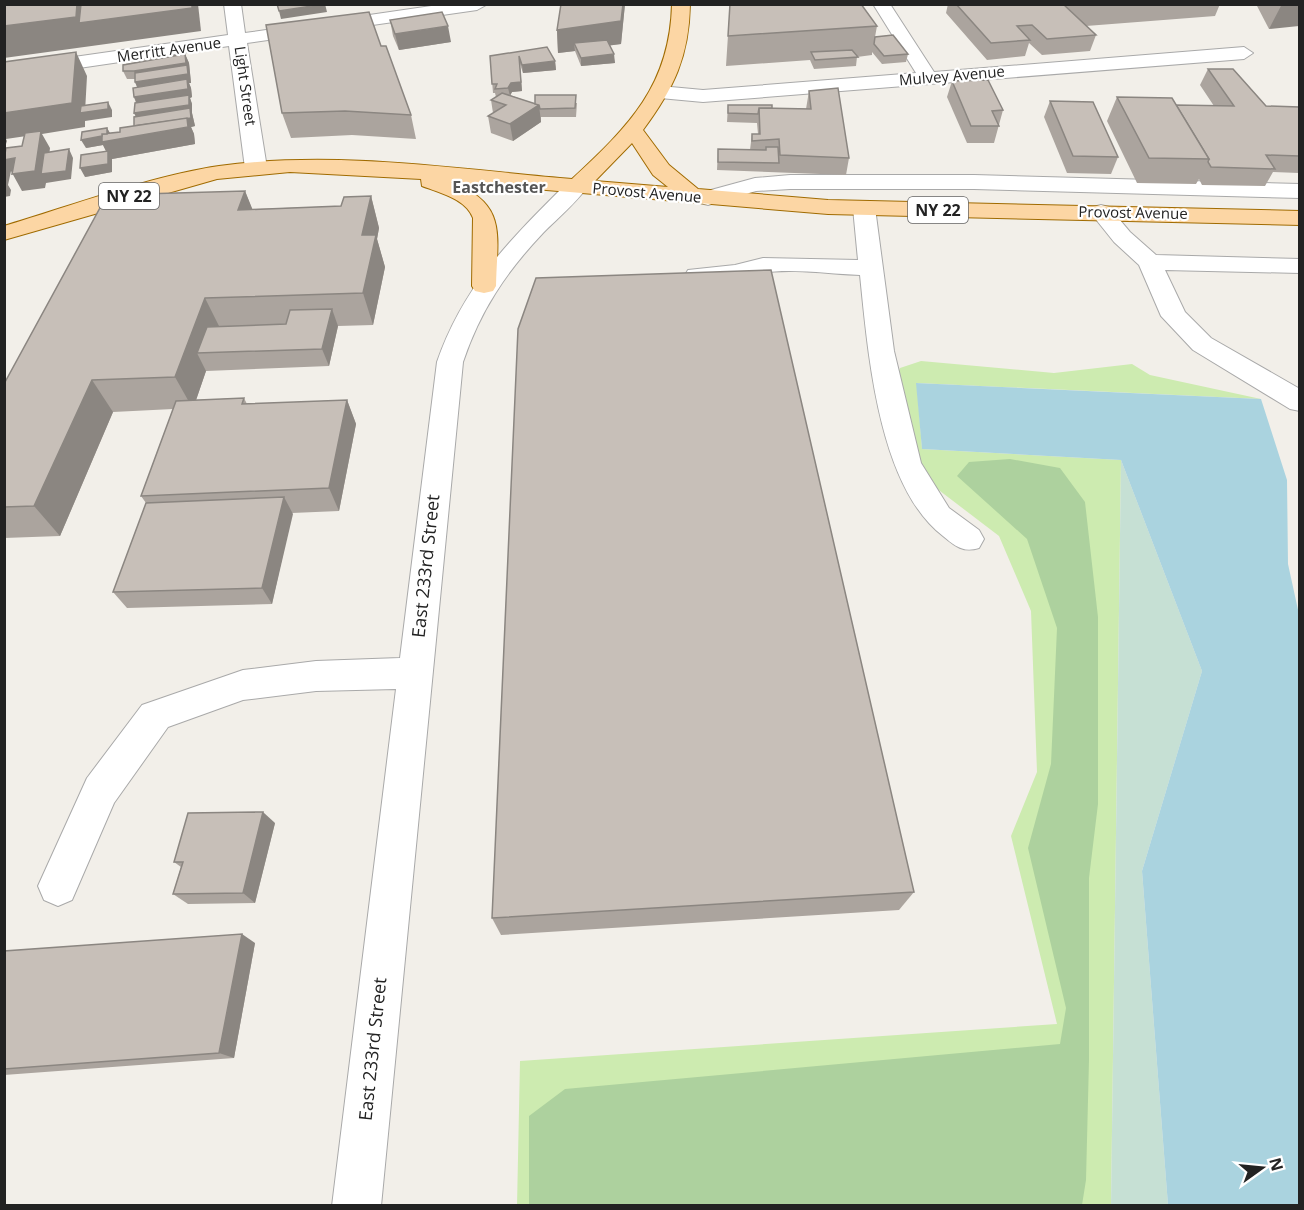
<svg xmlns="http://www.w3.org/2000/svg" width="1304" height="1210" font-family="'Open Sans',sans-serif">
	<rect width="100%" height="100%" fill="#f2efe9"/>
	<path fill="#cdebb0" d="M921,361L1054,373L1132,364L1150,375L1261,399L917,383L922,449L1121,460L1111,1205L517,1206L520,1061L1057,1024L1011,836L1037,772L1031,611L999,536L923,478L893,389L900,368Z"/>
	<path fill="#add19e" d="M1010,459L1060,468L1085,502L1098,617V804L1089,878V1060L1086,1180L1082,1205H529V1116L565,1089L1060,1044L1066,1008L1028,848L1051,764L1057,628L1027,539L957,476L969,462Z"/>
	<path fill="#c6e0d4" d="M1121,460L1202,671L1142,871L1168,1205L1111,1206Z"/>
	<path fill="#aad3df" d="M916,383L1261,399L1287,480L1288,564L1300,619L1299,1205H1168L1142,871L1202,671L1121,460L922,449Z"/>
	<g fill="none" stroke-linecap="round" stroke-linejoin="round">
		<g stroke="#a9a9a9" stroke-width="2">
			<g id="minor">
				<path d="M224,4H241L245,33L445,4L486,5L477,10L247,43L267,168L264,173H248L245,168L229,46L4,79V67L228,35Z"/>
				<path d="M873,4H890L934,72L1244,47L1253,53L1244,59L703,102L660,98L650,92L660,86L703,90L916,73Z"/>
				<path d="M790,175H974L1300,184V198L974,189H790L756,191L708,205L700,203L697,198L700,193L755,178Z"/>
				<path d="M577,179L585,181L588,186C576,203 558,218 543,233C506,272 480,311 463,362L381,1206H332L396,689L316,691L243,700L168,727L114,803L72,900L58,906L44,900L38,886L87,778L142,705L243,670L316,661L400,658L437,362C464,284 512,238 569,181Z"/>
				<path d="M864,201L872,203L875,208L894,351L921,463L949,508L979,530L984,539L979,548C963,553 955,546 943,536C878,486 868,352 860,275C830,274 791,268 762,273C738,276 713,286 688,280L685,275L688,270L735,265L763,258L858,260L853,208L856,203Z"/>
				<path d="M1101,205L1109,207L1130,232L1156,255L1300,259V273L1165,270L1185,312L1211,338L1300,389V411L1290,409L1193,350L1161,316L1139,265L1114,242L1090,212L1093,207Z"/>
			</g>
		</g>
		<g stroke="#a06b00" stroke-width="2">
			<path id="major" d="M672,4H690C689,57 674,88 643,130L669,165L698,189L828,200L1300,211V225L828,214L451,182C508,204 497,234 496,286L493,291L484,293L475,291L472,286L473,218C466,199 440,193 422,186L421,179L290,172L217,179L4,240V226C71,206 151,176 219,166C336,150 455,169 572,179C629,126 670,86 672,4ZM632,143L653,175L668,187L595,181Z"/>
		</g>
		<use href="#minor" fill="#fff" fill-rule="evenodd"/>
		<use href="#major" fill="#fcd6a4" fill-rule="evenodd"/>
	</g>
	<g fill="#aba49e">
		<path d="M561,4H625L621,44L610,45L615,63L581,66L575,51L558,53L557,30Z"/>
		<path d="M730,4L877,26L875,37L908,54L906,62L882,64L872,52V55L857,57L856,66L814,69L810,60L726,66Z"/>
		<path d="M948,4H1220L1215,16L1086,26L1096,35L1090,51L1042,55L1029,43L1025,56L987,60L946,13Z"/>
		<path d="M1256,4H1299L1269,29Z"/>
		<path d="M390,20L451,42L399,50L393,36Z"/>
		<path d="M381,46L411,115L416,139L352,135L291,138L282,113Z"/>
		<path d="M185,54L189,63L191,83H189L191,88L192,97L190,98L192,104V113L195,126L191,127L194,134L195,144L112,159V172L85,177L106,151L103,145L86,148L107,128L110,133L120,132L134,126L136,116L134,113L136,103L134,97L137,87L135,82V79H127L123,71Z"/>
		<path d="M490,56L555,61L556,70L523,73L520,64L522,91L512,92L510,95L535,104L577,103L576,117H541V122L513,141L491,133L488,116L493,113L491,100L496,97L495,93H493Z"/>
		<path d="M1208,69L1266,106L1299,107V173L1273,172L1265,186L1202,185L1199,179L1196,184L1137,183L1107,121L1117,97L1176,105L1214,106L1200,85Z"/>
		<path d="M952,81L1003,110L994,143H967L947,97Z"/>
		<path d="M809,91L849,158L846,175L717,170L718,149L750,150L752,134H758L757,123L727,122L728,105L772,108L806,109Z"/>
		<path d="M1050,101L1118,157L1111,174L1067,173L1044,117Z"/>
		<path d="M245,191L252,209L341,206L371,196L379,228L377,239L385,267L373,325L338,326L329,366L206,371L196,400L244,398L247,404L347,400L356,424L339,511L292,513L272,604L127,608L113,592L146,503L141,496L173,409L113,412L60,536L4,538V384Z"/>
		<path d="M275,823L255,903L188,904L173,894L181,867L174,862Z"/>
		<path d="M914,892L899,910L501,935L492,918Z"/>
		<path d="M255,943L234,1058L4,1075V951Z"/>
	</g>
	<g fill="#8b8681">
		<path d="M77,4H198L201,31L4,58V26Z"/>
		<path d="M325,4L327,12L281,19L279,11Z"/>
		<path d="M623,4H625L621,44L577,50L574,43L575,51L558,53L557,30Z"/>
		<path d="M1282,4H1299V26L1269,29Z"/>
		<path d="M448,26L451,42L399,50L395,34Z"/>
		<path d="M76,52L87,76L85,112L108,102L112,110V117L85,121V127L42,134L50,148L47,173L69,149L73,158L71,179L46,183L45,188L22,191L11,171L8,185L11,190L10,196L4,197V169L6,163L4,160L40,134L6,139L7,141L4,150V113Z"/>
		<path d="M185,54L189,63L191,83H189L191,88L192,97L190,98L192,104V113L195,126L191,127L194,134L195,144L112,159V172L85,177L80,168L108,155L103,145L86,148L81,140L107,128L112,137L162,132L138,121L134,113L138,106L134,97L139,91L135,82L138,80L134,71Z"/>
		<path d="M614,54L615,63L581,66V58Z"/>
		<path d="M519,56L522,91L512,92L510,96L508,88Z"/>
		<path d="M555,61L556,70L523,73L522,65Z"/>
		<path d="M539,105L541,122L513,141L510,124Z"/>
		<path d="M245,191L258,223L238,210Z"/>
		<path d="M371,196L379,228L377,239L385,267L373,325L363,293L362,235Z"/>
		<path d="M205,298L221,330L197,353L206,371L193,409L175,377Z"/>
		<path d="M332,309L338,326L329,366L322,349Z"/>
		<path d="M92,380L113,412L60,536L34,506Z"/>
		<path d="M347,400L356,424L339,511L329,488Z"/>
		<path d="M284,497L293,514L272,604L262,588Z"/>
		<path d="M263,812L275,823L255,903L243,893Z"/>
		<path d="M242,934L255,943L234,1058L219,1053Z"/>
	</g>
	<g fill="#c7bfb8" stroke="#8b8681" stroke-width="1.5">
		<path d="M4,4H77L76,17L4,26Z"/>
		<path d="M81,4H192V8L79,23Z"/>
		<path d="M277,4H325L279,11Z"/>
		<path d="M561,4H623L621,21L557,30Z"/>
		<path d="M730,4H861L877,26L728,36Z"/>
		<path d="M956,4H1063L1096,35L1047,39L1032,25L1017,26L1030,40L991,43Z"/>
		<path d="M369,12L381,46H386L411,115L345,111L282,113L266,25Z"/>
		<path d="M442,12L448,26L395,34L390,20Z"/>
		<path d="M893,35L908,54L884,56L874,44L875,37Z"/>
		<path d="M607,40L614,54L581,58L574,43Z"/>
		<path d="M547,47L555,61L522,65L519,56L521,82L511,83L508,88L495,89L497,84H492L490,56Z"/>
		<path d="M852,50L858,57L815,60L811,52Z"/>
		<path d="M76,52L72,103L4,113V62Z"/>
		<path d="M185,54L186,63L134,71H123V65Z"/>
		<path d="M187,65L188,74L135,82V73Z"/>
		<path d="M1208,69H1233L1266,106L1299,107V156L1266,155L1275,169L1211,167L1208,162L1209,159L1176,105L1234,106Z"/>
		<path d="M187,79L188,89L134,97L133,88Z"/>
		<path d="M988,80L1003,110L992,111L999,126H971L952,81Z"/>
		<path d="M838,88L849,158L780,155L779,139L752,141V134H760L759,108L811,109L809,91Z"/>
		<path d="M502,93L539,105L510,124L488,116L506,105L491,100Z"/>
		<path d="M189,95V105L134,113L135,103Z"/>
		<path d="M535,95H576L575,108L540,109L539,105L535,104Z"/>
		<path d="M1117,97L1172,98L1209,159L1149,158Z"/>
		<path d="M1050,101L1093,102L1118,157L1073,156Z"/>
		<path d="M108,102V109L80,113L81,106Z"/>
		<path d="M728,105H772V108H759L758,114L728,113Z"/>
		<path d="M190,108L191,118L134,126V117Z"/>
		<path d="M187,118L188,127L102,142V134L120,132V128Z"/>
		<path d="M107,128V134H102V136L81,140L82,132Z"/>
		<path d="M41,131L35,171L12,174L15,158L4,160L6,148L22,146L25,133Z"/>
		<path d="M766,147H778L779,163L718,162V149L766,150Z"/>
		<path d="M69,149L66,171L41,174L44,153Z"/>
		<path d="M108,151V164L80,168L81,155Z"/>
		<path d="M245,191L238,210L341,206L344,197L371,196L362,235H376L363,293L205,298L175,377L92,380L34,506L4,507V384L107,195Z"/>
		<path d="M771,270L914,892L492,918L518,329L536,278Z"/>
		<path d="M332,309L322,349L197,353L207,327L286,324L290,310Z"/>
		<path d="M244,398L242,404L347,400L329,488L141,496L176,401Z"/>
		<path d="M284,497L262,588L113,592L146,503Z"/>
		<path d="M263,812L243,893L173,894L183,862H174L188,813Z"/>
		<path d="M242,934L219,1053L4,1069V951Z"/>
	</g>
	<g text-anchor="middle" stroke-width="4.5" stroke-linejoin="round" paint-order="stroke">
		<g font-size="15" fill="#222" stroke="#fff">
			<text transform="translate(169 50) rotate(-8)" y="5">Merritt Avenue</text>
			<text transform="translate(952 76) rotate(-5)" y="5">Mulvey Avenue</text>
			<text transform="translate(245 86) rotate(82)" y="5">Light Street</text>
			<text transform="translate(647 193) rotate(5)" y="5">Provost Avenue</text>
			<text transform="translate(1133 213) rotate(1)" y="5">Provost Avenue</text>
		</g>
		<g font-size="16" font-weight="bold" fill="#555" stroke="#fff">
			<text x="499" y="193">Eastchester</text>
		</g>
		<g fill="#fff" stroke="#646464" stroke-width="1.5">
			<rect x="99" y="183" width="60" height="26" rx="4.5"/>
			<rect x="908" y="197" width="60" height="26" rx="4.5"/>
		</g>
		<g font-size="16" font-weight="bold" fill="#222">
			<text x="129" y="202">NY 22</text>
			<text x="938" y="216">NY 22</text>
		</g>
		<g font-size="18" fill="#222" stroke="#fff">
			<text transform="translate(426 566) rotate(-84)" y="6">East 233rd Street</text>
			<text transform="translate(373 1049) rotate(-84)" y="6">East 233rd Street</text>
		</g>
	</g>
	<rect width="1304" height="1210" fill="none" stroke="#222222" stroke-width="12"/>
	<g transform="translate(1262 1168) rotate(75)" stroke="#ffffff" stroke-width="4.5" paint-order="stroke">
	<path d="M0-4.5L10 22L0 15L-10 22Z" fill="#222222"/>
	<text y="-9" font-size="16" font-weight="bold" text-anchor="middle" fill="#222222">N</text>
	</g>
</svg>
